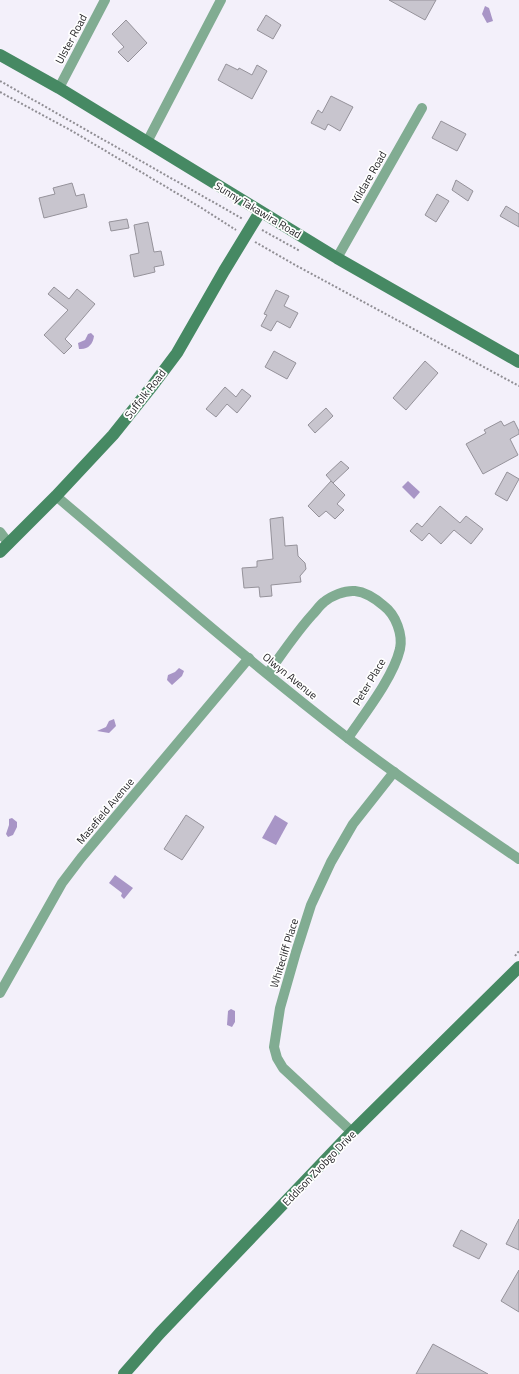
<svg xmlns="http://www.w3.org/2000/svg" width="519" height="1374" font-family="'Titillium Web',sans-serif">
	<rect width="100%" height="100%" fill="#f3f0fa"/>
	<g fill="#a895c6">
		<path d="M485,6L489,8L493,21L487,23L482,14Z"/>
		<path d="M91,333L94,336C93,344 88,350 79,349L78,343L85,340L88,334Z"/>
		<path d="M408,481L420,492L414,499L402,487Z"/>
		<path d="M179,668L184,671L182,676L172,685L167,680L168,675L175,672Z"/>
		<path d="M114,719L116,726L109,733L97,731L106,727L109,721Z"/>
		<path d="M275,815L288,823L276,845L262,838Z"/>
		<path d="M12,818L17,822V827L13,835L8,837L6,834L9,825V819Z"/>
		<path d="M115,875L133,888L124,899L121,896L122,893L109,883Z"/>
		<path d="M231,1009L235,1011V1022L232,1027L227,1025L228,1011Z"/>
	</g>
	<g fill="#c8c5ce" stroke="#95929a">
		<path d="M389,0H436L425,20Z"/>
		<path d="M266,15L281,25L273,39L257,30Z"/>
		<path d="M126,20L147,43L128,62L118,52L124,47L112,34Z"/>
		<path d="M226,64L238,70L239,68L252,75L257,65L267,71L252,99L218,80Z"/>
		<path d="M331,96L353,107L340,131L328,124L325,130L311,123L318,110L322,113Z"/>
		<path d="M441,121L466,134L457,151L432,138Z"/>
		<path d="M456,180L473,191L468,201L452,190Z"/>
		<path d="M72,183L76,196L84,194L87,207L44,218L39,198L55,194L53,188Z"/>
		<path d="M437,194L449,201L436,222L425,215Z"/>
		<path d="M506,206L519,214V227L500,216Z"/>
		<path d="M127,219L129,228L111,231L109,222Z"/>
		<path d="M148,222L154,252L161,251L164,265L154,267L155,272L134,277L130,255L139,253L134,225Z"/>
		<path d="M54,287L69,299L77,289L95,304L65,339L72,346L64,354L44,335L68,310L48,294Z"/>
		<path d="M276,290L289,296L284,306L298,313L290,328L277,321L271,331L261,326L267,315L264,314Z"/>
		<path d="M274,351L296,363L287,379L265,367Z"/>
		<path d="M425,361L438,373L406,410L393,398Z"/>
		<path d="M225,387L236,397L242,389L251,396L237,413L227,404L216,417L206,409Z"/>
		<path d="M326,408L333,416L315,433L308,425Z"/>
		<path d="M501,421L504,426L514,421L519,431V434L510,439L518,455L483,474L466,444L486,433L484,430Z"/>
		<path d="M341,461L349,468L333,483L326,475Z"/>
		<path d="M507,472L519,479L507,501L495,494Z"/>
		<path d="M331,481L345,495L337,504L344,510L335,519L326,511L319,517L308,506Z"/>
		<path d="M440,506L460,523L466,516L483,529L471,544L454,530L441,544L429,533L422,541L410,531L417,523L422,527Z"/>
		<path d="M283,517L285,546L297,545L298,556L305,563L306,569L300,576L301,582L271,585L272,596L260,597L259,587L244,588L242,568L257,567V561L273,559L270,519Z"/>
		<path d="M186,815L204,827L182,860L164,849Z"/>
		<path d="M519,1219V1250L506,1244Z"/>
		<path d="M461,1230L487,1244L479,1259L453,1246Z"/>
		<path d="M519,1270V1312L501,1301Z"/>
		<path d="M433,1344L488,1374H416Z"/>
	</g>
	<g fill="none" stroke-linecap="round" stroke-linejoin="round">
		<g stroke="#908e94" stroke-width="2" stroke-dasharray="2 2" stroke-linecap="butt">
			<path d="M0,81L243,219"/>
			<path d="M0,92L72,131L200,207L236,230"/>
			<path d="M262,230L300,251"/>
			<path d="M255,242L297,266L519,386"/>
			<path d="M515,956L519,951"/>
		</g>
		<g stroke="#81ac92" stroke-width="10">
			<path d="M59,88L105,0"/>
			<path d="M147,142L221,0"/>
			<path d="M337,258L422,108"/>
			<path d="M56,496C153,578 249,662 349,739C404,781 462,820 519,859"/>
			<path d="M0,532L9,544"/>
			<path d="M268,673C282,654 295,634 312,615C316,611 319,606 324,602C331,596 345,590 355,591C365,592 376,599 384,606C396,615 403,635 400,649C393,678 365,713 348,738"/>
			<path d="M0,993L62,883L81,858L249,658"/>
			<path d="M352,1132L283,1068L277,1058L274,1047L280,1008L296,952L311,905L331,862L353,824L394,772"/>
		</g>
		<g stroke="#468963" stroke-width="12">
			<path d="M0,55L59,88L337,258L519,362"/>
			<path d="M0,552L56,496L113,435L153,385L177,353L224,271L260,212"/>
			<path d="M124,1374L160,1333L352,1132L519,967"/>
		</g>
	</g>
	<g text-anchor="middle" stroke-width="3.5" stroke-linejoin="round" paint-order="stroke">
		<g font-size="11" fill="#252427" stroke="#fff">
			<text transform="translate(71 39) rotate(-62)" y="4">Ulster Road</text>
			<text transform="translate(369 177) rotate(-60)" y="4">Kildare Road</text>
			<text transform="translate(258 210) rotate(31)" y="4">Sunny Takawira Road</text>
			<text transform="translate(145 394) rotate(-52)" y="4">Suffolk Road</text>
			<text transform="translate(290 676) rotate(39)" y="4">Olwyn Avenue</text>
			<text transform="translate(369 682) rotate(-59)" y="4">Peter Place</text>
			<text transform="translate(105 811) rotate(-50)" y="4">Masefield Avenue</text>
			<text transform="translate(284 953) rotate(-73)" y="4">Whitecliff Place</text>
			<text transform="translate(319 1168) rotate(-46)" y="4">Eddison Zvobgo Drive</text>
		</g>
	</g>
</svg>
